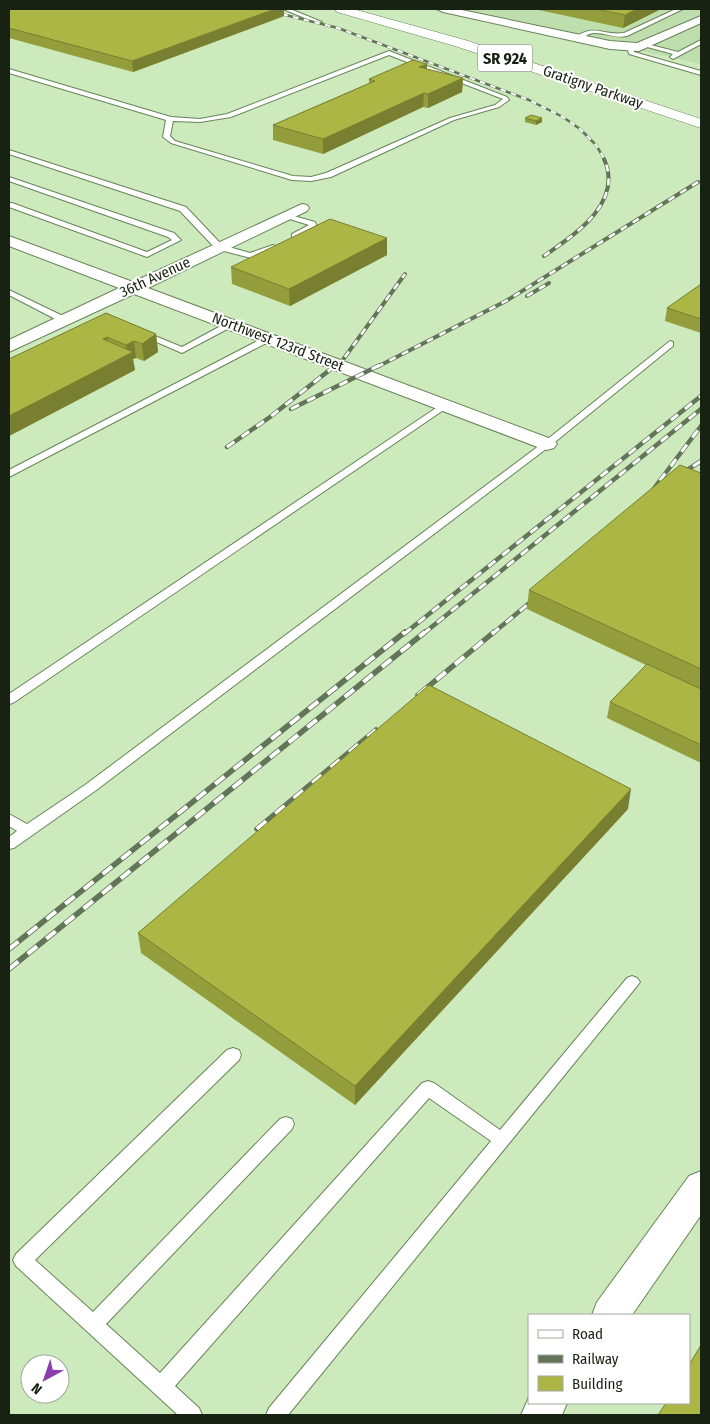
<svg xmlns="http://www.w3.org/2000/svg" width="710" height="1424" font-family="'Fira Sans Condensed',sans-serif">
	<rect width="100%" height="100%" fill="#cdeabd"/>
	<path fill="#bedfad" d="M449,9H701V64Z"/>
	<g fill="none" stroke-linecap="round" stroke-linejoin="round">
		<g stroke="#69835a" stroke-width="2">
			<g id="lane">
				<path d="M283,9H290L322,22L317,23Z"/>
				<path d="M676,9H683L627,36C615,39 605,32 593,33C586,34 581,41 574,38C596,23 602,36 624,33Z"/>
				<path d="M701,40V44L673,59L670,57L673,54L640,45L643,43L678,52Z"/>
				<path d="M630,44L633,46L634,52L701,71V75L629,54L627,46Z"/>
				<path d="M389,51L507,97L509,100L499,107L454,120L331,177L311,181L292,180L171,143L163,137L166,120L9,73V69L171,117L200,119L227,114ZM389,55L503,99L495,105L450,118L326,173L311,177L293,176L175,141L170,136L173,121L200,122L231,117Z"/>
				<path d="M9,150L186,207L222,245L250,253L273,245L277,247L251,258L216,249L180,211L9,154Z"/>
				<path d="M9,177L174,233L181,240L147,257L9,207V203H12L147,252L172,240L168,237L9,181Z"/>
				<path d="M283,213L315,222L317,227L298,238H292V234L309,225L283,217Z"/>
				<path d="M9,290L67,318L68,320L61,322L9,295Z"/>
				<path d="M230,321L234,324L233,326L182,353L138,334L145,332L182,347Z"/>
				<path d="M269,335L272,336V340L9,477V470Z"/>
				<path d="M670,341L673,342V346L550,446L95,791L14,848L9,849V837L17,831L9,826V814L27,824L85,785L544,442Z"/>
				<path d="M445,402L448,403V407L13,703L9,704V694Z"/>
				<path d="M632,976L637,978L640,982L637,986L288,1415H266L269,1408L491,1141L429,1098L175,1386L199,1408L202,1415H178L16,1266L13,1260L16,1254L227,1050L233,1048L239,1050L241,1055L239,1060L35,1260L93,1312L280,1119L286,1117L292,1119L294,1124L292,1129L106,1324L160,1373L422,1083L428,1081L434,1083L500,1130L627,978Z"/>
			</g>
		</g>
		<g stroke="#69835a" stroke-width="2">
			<g id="street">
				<path d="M437,9H457L610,41L637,43L701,16V23L639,51L610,49L443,12Z"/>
				<path d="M302,204L307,205L309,208L307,211L148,288L554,440L557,444L554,448L547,450L540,448L134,294L9,352V340L119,288L9,246V236L133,282Z"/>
				<path d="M701,1171V1215L632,1315H592L597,1302L689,1176Z"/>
				<path d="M529,1397V1403H567L562,1415H521Z"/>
			</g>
		</g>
		<g stroke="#69835a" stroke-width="1">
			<path id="highway" d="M335,9H353L465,40L701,119V128L455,46L337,12Z"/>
		</g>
		<use href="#lane" fill="#fff" fill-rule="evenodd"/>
		<use href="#street" fill="#fff" fill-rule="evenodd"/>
		<use href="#highway" fill="#fff" fill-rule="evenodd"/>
		<g stroke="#637559" stroke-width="2.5">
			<path id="rail-far3" d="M261,9L338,28L529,100L563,117L580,129L596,145L605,160"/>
		</g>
		<g stroke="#637559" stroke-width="4">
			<g id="rail-far2">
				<path d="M544,256C574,235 624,203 604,159"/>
				<path d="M527,296L549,283"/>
				<path d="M335,367L342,361L405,274"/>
				<path d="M377,367L506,301L698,182"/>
			</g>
		</g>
		<g stroke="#637559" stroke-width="4.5">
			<g id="rail-far1">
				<path d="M291,409L380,365"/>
				<path d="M227,447L270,417L336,365"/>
				<path d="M678,476L701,461"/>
				<path d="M649,495L701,426"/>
				<path d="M404,634L701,396"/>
				<path d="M423,634L701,409"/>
				<path d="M492,634L538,596"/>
			</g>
		</g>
		<g stroke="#637559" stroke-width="5.5">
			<g id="rail">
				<path d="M418,695L494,632"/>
				<path d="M257,829L376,730"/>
				<path d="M9,949L405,632"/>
				<path d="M9,969L425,632"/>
			</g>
		</g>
		<use href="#rail-far3" stroke="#fff" stroke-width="2" stroke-dasharray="5.5" stroke-linecap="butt"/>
		<use href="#rail-far2" stroke="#fff" stroke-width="2.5" stroke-dasharray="7" stroke-linecap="butt"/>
		<use href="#rail-far1" stroke="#fff" stroke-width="3" stroke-dasharray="9" stroke-linecap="butt"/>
		<use href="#rail" stroke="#fff" stroke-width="4" stroke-dasharray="12" stroke-linecap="butt"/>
	</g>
	<g fill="#939d3b">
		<path d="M9,9H284V16L133,72L9,38Z"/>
		<path d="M534,9H661L623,28Z"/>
		<path d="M427,64V69L463,78L462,92L428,108L423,107L323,154L273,140V125L369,83V79Z"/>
		<path d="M525,118H542V122L536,125L525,122Z"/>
		<path d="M387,238V255L290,306L232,284L231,267Z"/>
		<path d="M701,284V333L665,321L667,308Z"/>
		<path d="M106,313L156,334L158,352L144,361L136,358L133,359L135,370L9,436V359Z"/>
		<path d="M701,473V763L607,718L610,702L646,665L527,609L529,590Z"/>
		<path d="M628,809L355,1105L141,953L138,933Z"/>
	</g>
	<g fill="#787f30">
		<path d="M275,9H284V16L133,72L132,61Z"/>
		<path d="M637,9H661L623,28L625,15Z"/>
		<path d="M427,64V77L419,67Z"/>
		<path d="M463,78L462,92L428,108V94Z"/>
		<path d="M424,93L423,107L323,154V139Z"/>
		<path d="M542,118V122L536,125V121Z"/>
		<path d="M387,238V255L290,306L289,289Z"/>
		<path d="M156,334L158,352L144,361L142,344Z"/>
		<path d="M107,337L110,354L103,339Z"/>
		<path d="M134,341L136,358L133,359L135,370L9,436V416L127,355L126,345Z"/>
		<path d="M631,789L628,809L355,1105V1086Z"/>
	</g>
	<g fill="#abb645" stroke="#787f30">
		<path d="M9,9H275L132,61L9,28Z"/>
		<path d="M596,9H637L625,15Z"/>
		<path d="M413,60L427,64L419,67L463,78L428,94L424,93L323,139L273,125L375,81L369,79Z"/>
		<path d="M531,115L542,118L536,121L525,118Z"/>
		<path d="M330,219L387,238L289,289L231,267Z"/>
		<path d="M701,284V319L667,308Z"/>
		<path d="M106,313L156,334L142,344L134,341L126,345L107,337L103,339L133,352L9,416V359Z"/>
		<path d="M680,465L701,473V669L529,590Z"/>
		<path d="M647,664L701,689V745L610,702Z"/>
		<path d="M429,685L631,789L355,1086L138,933Z"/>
		<path d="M701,1345V1415H658L666,1403H689V1365Z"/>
	</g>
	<g text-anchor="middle" stroke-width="4" stroke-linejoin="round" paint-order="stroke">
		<g font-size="15" fill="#182212" stroke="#fff">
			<text transform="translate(593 87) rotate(19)" y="5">Gratigny Parkway</text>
			<text transform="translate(155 277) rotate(-25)" y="5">36th Avenue</text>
			<text transform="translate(278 342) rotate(21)" y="5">Northwest 123rd Street</text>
		</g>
		<rect fill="#fff" stroke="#5d6459" stroke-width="1" x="477.5" y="44.5" width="55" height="27" rx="4"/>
		<g font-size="16" font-weight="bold" fill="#182212">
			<text x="505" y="64">SR 924</text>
		</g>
	</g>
	<rect width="710" height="1424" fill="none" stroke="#182212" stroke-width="20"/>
	<rect x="528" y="1314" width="162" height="90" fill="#ffffff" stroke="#a3a7a0"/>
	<rect x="538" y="1330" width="25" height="8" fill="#ffffff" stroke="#a3a7a0"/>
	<text x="572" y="1339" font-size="15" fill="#182212">Road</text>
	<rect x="538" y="1355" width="25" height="8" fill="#637559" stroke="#a3a7a0"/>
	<text x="572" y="1364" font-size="15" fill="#182212">Railway</text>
	<rect x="538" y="1376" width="25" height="15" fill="#abb645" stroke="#a3a7a0"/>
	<text x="572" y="1389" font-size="15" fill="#182212">Building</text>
	<g transform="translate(45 1379) rotate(220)"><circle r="24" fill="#ffffff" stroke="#a3a7a0"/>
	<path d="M0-4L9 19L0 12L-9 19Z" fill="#8d3eae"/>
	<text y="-8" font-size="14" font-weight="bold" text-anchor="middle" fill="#182212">N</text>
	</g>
</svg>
